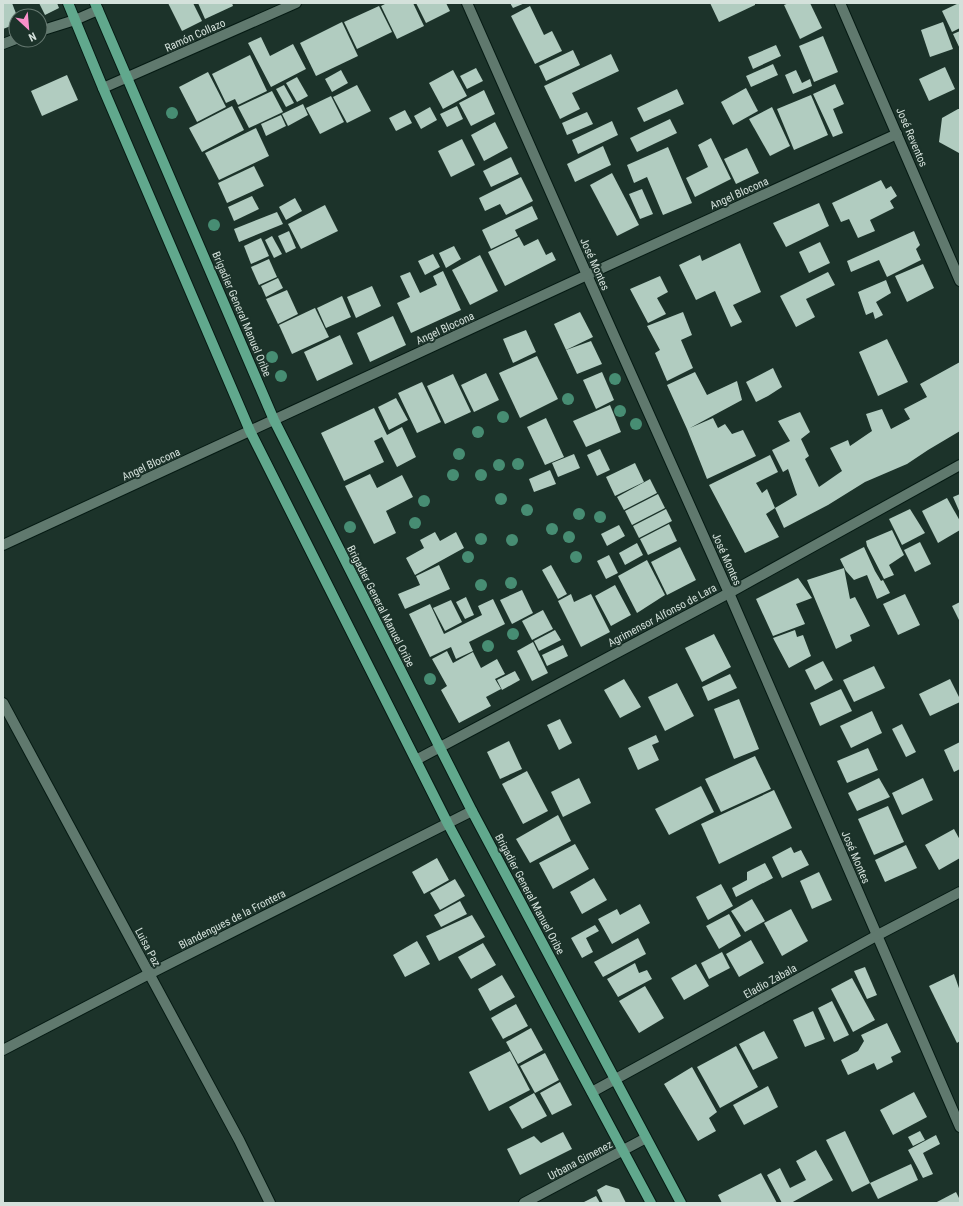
<svg xmlns="http://www.w3.org/2000/svg" width="963" height="1206" font-family="'Roboto Condensed',sans-serif">
	<rect width="100%" height="100%" fill="#1c332a"/>
	<g fill="#b1ccc0">
		<path d="M3,3H12L17,16H16V24L3,29Z"/>
		<path d="M39,3H57L59,8L45,15Z"/>
		<path d="M168,3H193L202,21L182,31Z"/>
		<path d="M198,3H232L233,6L205,19Z"/>
		<path d="M387,3H413L424,26L397,39L381,6Z"/>
		<path d="M416,3H446L450,11L426,23Z"/>
		<path d="M510,3H525L513,8Z"/>
		<path d="M710,3H755V5L719,22Z"/>
		<path d="M789,3H810L822,28L800,39L784,5Z"/>
		<path d="M959,3H960V28L952,32L942,11Z"/>
		<path d="M379,6L392,32L357,49L344,22Z"/>
		<path d="M530,6L544,35L552,31L562,51L535,64L511,16Z"/>
		<path d="M342,22L358,56L316,76L300,43Z"/>
		<path d="M943,22L953,49L930,57L921,30Z"/>
		<path d="M960,31V49L953,34Z"/>
		<path d="M823,36L838,72L814,82L799,46Z"/>
		<path d="M261,37L270,56L293,44L306,69L271,87L248,43Z"/>
		<path d="M776,45L781,56L753,69L748,57Z"/>
		<path d="M573,50L580,65L546,81L539,66Z"/>
		<path d="M611,54L619,71L572,93L580,109L560,119L544,86Z"/>
		<path d="M250,55L267,91L238,105L235,99L226,103L212,74Z"/>
		<path d="M773,64L778,75L751,87L746,76Z"/>
		<path d="M945,67L955,89L929,101L919,79Z"/>
		<path d="M476,68L483,81L467,89L460,76Z"/>
		<path d="M341,70L348,83L332,92L325,79Z"/>
		<path d="M453,70L467,96L443,109L429,83Z"/>
		<path d="M796,70L802,83L810,79L812,86L793,94L785,75Z"/>
		<path d="M208,72L226,107L197,122L179,87Z"/>
		<path d="M67,75L78,100L42,116L31,91Z"/>
		<path d="M297,77L308,96L297,102L286,83Z"/>
		<path d="M835,84L844,104L833,109L843,133L833,137L813,94Z"/>
		<path d="M284,85L294,103L286,107L276,89Z"/>
		<path d="M357,85L371,111L347,123L333,97Z"/>
		<path d="M746,88L758,111L733,125L721,102Z"/>
		<path d="M677,89L684,104L644,122L637,108Z"/>
		<path d="M484,90L495,114L471,126L459,103Z"/>
		<path d="M272,91L283,112L249,128L238,107Z"/>
		<path d="M811,95L828,135L794,150L777,109Z"/>
		<path d="M331,96L344,122L320,134L306,108Z"/>
		<path d="M303,104L308,115L288,126L282,114Z"/>
		<path d="M232,106L244,130L202,152L189,128Z"/>
		<path d="M457,106L463,119L447,127L440,114Z"/>
		<path d="M430,107L437,120L421,129L414,116Z"/>
		<path d="M772,107L790,146L770,156L749,119Z"/>
		<path d="M958,109H960L959,153L939,142L942,118Z"/>
		<path d="M405,110L412,123L396,131L389,118Z"/>
		<path d="M587,112L593,124L567,135L562,123Z"/>
		<path d="M281,115L286,126L266,136L261,124Z"/>
		<path d="M670,119L677,133L637,152L630,138Z"/>
		<path d="M612,121L618,135L578,154L572,140Z"/>
		<path d="M495,122L508,148L484,161L471,135Z"/>
		<path d="M256,128L269,156L219,180L205,153Z"/>
		<path d="M711,138L731,179L695,197L686,178L708,167L698,145Z"/>
		<path d="M462,139L475,165L451,177L438,151Z"/>
		<path d="M603,146L611,165L575,182L567,164Z"/>
		<path d="M668,147L692,203L663,215L647,177L634,183L627,165Z"/>
		<path d="M747,148L759,173L736,184L724,159Z"/>
		<path d="M511,157L519,174L491,187L483,171Z"/>
		<path d="M254,166L264,186L227,203L218,183Z"/>
		<path d="M612,173L639,225L617,236L590,185Z"/>
		<path d="M521,177L533,201L506,215L500,204L485,211L479,198Z"/>
		<path d="M881,180L886,189L891,186L897,196L890,201L894,208L870,220L875,231L858,238L849,219L841,222L832,203Z"/>
		<path d="M642,189L653,214L640,219L629,194Z"/>
		<path d="M252,196L259,209L234,221L228,207Z"/>
		<path d="M295,198L302,211L286,220L279,207Z"/>
		<path d="M819,203L829,226L786,247L773,223Z"/>
		<path d="M325,205L338,231L301,249L288,224Z"/>
		<path d="M532,206L538,219L515,230L518,236L491,249L482,230Z"/>
		<path d="M277,212L283,224L239,242L234,229Z"/>
		<path d="M289,231L296,248L286,253L278,236Z"/>
		<path d="M914,231L920,245L916,249L921,260L887,277L879,260L851,272L847,261Z"/>
		<path d="M272,236L282,254L274,258L265,240Z"/>
		<path d="M519,237L524,246L538,239L546,255L552,252L556,260L505,286L488,252Z"/>
		<path d="M261,238L269,256L251,264L244,246Z"/>
		<path d="M820,242L830,263L809,273L799,252Z"/>
		<path d="M740,243L761,292L733,305L742,322L731,327L715,291L696,300L679,265L700,255L702,261Z"/>
		<path d="M454,246L461,259L446,268L439,253Z"/>
		<path d="M433,254L440,267L425,275L418,261Z"/>
		<path d="M480,255L498,291L470,305L452,270Z"/>
		<path d="M269,259L277,277L259,285L251,267Z"/>
		<path d="M923,264L934,288L907,302L895,276Z"/>
		<path d="M443,271L461,310L411,333L397,303L410,297L400,276L410,272L420,293L437,285L433,276Z"/>
		<path d="M828,272L835,285L806,299L815,317L796,327L780,296Z"/>
		<path d="M660,276L668,292L657,298L666,314L648,323L630,289Z"/>
		<path d="M278,278L283,288L266,297L261,286Z"/>
		<path d="M886,280L891,293L876,302L883,315L875,319L873,312L866,315L858,292Z"/>
		<path d="M372,286L381,306L356,318L347,297Z"/>
		<path d="M287,290L298,314L278,324L266,299Z"/>
		<path d="M342,296L351,317L326,328L317,308Z"/>
		<path d="M315,308L329,337L292,354L279,325Z"/>
		<path d="M580,312L593,337L566,350L554,324Z"/>
		<path d="M683,312L692,335L681,340L693,368L667,381L655,353L660,350L647,326Z"/>
		<path d="M393,316L406,345L370,362L357,333Z"/>
		<path d="M526,330L536,352L513,363L503,339Z"/>
		<path d="M340,335L353,364L317,381L304,352Z"/>
		<path d="M887,339L908,382L878,396L859,352Z"/>
		<path d="M591,341L602,364L577,374L566,350Z"/>
		<path d="M537,356L558,399L520,418L499,373Z"/>
		<path d="M960,362V431L928,450L907,464L865,482L828,505L784,528L775,508L797,495L788,469L783,472L772,450L790,441L778,421L800,412L810,432L801,439L809,456L805,459L819,487L842,471L830,448L848,440L850,446L872,431L866,414L882,409L891,429L910,419L904,409L927,397L920,384Z"/>
		<path d="M773,368L782,387L768,396L756,402L746,382Z"/>
		<path d="M602,372L614,400L596,409L583,380Z"/>
		<path d="M695,372L707,395L737,381L742,400L690,428L713,418L718,428L725,424L732,434L743,430L756,456L707,479L687,429L667,385Z"/>
		<path d="M486,373L499,400L474,412L461,385Z"/>
		<path d="M453,374L471,412L445,424L427,386Z"/>
		<path d="M422,382L441,422L417,433L398,393Z"/>
		<path d="M396,398L408,420L389,430L378,407Z"/>
		<path d="M610,405L621,432L586,447L573,421Z"/>
		<path d="M374,408L387,435L402,427L416,457L397,467L382,437L374,441L384,462L344,481L321,433Z"/>
		<path d="M546,418L564,457L545,465L527,427Z"/>
		<path d="M600,449L610,470L597,476L587,455Z"/>
		<path d="M574,454L580,468L558,477L552,463Z"/>
		<path d="M770,455L778,472L756,483L762,493L767,489L775,508L766,514L779,537L745,553L709,485Z"/>
		<path d="M635,463L644,482L615,496L606,477Z"/>
		<path d="M550,470L556,484L534,492L529,479Z"/>
		<path d="M370,474L377,488L402,475L413,497L386,511L396,533L374,544L345,486Z"/>
		<path d="M650,479L657,493L624,510L617,497Z"/>
		<path d="M658,494L665,508L632,525L625,511Z"/>
		<path d="M960,494V513L953,497Z"/>
		<path d="M947,498L960,521V530L938,543L922,511Z"/>
		<path d="M666,509L672,521L639,538L633,526Z"/>
		<path d="M910,509L925,533L902,545L889,519Z"/>
		<path d="M669,524L677,541L648,555L640,539Z"/>
		<path d="M619,525L625,536L607,546L601,534Z"/>
		<path d="M892,530L904,555L889,565L894,575L884,579L867,546L866,541Z"/>
		<path d="M435,532L440,541L456,532L464,548L415,575L406,558L424,548L420,540Z"/>
		<path d="M920,542L931,564L915,572L904,550Z"/>
		<path d="M637,543L643,555L625,565L619,553Z"/>
		<path d="M680,547L696,580L667,595L651,562Z"/>
		<path d="M864,547L875,571L881,581L883,580L890,593L877,599L867,575L854,580L846,571L840,559Z"/>
		<path d="M609,555L618,573L606,579L597,561Z"/>
		<path d="M647,560L665,595L637,613L618,576Z"/>
		<path d="M439,565L450,589L405,609L398,594L420,585L416,576Z"/>
		<path d="M551,565L567,594L558,599L542,570Z"/>
		<path d="M844,568L850,599L855,597L870,626L850,635L852,641L836,649L807,580Z"/>
		<path d="M798,578L812,598L796,604L805,624L773,636L756,599Z"/>
		<path d="M615,585L631,615L611,626L595,596Z"/>
		<path d="M522,590L533,613L512,624L500,600Z"/>
		<path d="M571,594L574,602L591,594L610,632L581,647L558,601Z"/>
		<path d="M905,594L920,625L898,635L883,604Z"/>
		<path d="M466,597L474,615L465,619L456,602Z"/>
		<path d="M493,599L505,624L469,642L473,651L456,659L451,647L430,657L409,614L430,604L444,634L482,615L478,606Z"/>
		<path d="M451,600L462,622L445,631L433,608Z"/>
		<path d="M960,602V622L952,606Z"/>
		<path d="M543,610L553,629L532,640L522,621Z"/>
		<path d="M555,630L561,640L539,651L534,641Z"/>
		<path d="M795,630L797,637L803,635L811,656L789,668L773,638Z"/>
		<path d="M714,634L731,667L702,682L685,648Z"/>
		<path d="M533,642L548,673L532,681L517,651Z"/>
		<path d="M563,645L568,656L547,666L542,655Z"/>
		<path d="M447,651L453,663L473,652L481,668L497,659L505,674L495,679L501,689L486,697L491,706L459,723L441,690L447,686L432,659Z"/>
		<path d="M823,661L833,680L815,690L805,670Z"/>
		<path d="M874,666L885,688L854,702L843,680Z"/>
		<path d="M515,671L520,680L502,690L497,680Z"/>
		<path d="M730,674L737,688L708,701L702,687Z"/>
		<path d="M624,679L641,707L620,718L604,690Z"/>
		<path d="M950,679L960,699V702L930,716L919,694Z"/>
		<path d="M677,683L694,716L665,731L648,697Z"/>
		<path d="M841,689L852,711L820,726L810,703Z"/>
		<path d="M739,699L759,749L734,759L714,709Z"/>
		<path d="M872,711L882,733L851,748L840,726Z"/>
		<path d="M560,719L572,743L559,750L547,725Z"/>
		<path d="M902,724L916,752L906,757L892,729Z"/>
		<path d="M656,735L659,742L652,745L659,760L638,770L628,748Z"/>
		<path d="M509,741L522,769L500,779L487,752Z"/>
		<path d="M960,742V769L954,772L944,750Z"/>
		<path d="M868,748L878,770L847,783L837,761Z"/>
		<path d="M755,756L771,789L721,812L705,779Z"/>
		<path d="M527,771L548,811L523,824L502,784Z"/>
		<path d="M579,778L591,803L563,817L551,792Z"/>
		<path d="M879,778L890,797L857,811L848,793Z"/>
		<path d="M923,778L933,800L902,815L892,793Z"/>
		<path d="M701,786L714,812L669,835L655,809Z"/>
		<path d="M774,790L792,828L719,864L701,824Z"/>
		<path d="M888,806L904,842L874,855L858,819Z"/>
		<path d="M558,815L571,841L530,863L516,839Z"/>
		<path d="M954,829L960,840V858L939,870L925,845Z"/>
		<path d="M575,844L589,869L553,889L539,863Z"/>
		<path d="M906,845L917,868L885,882L875,860Z"/>
		<path d="M791,847L794,853L801,850L809,865L782,878L772,857Z"/>
		<path d="M437,858L449,880L424,894L412,872Z"/>
		<path d="M765,863L773,878L736,897L732,888L747,880V872Z"/>
		<path d="M819,872L832,900L812,909L800,881Z"/>
		<path d="M594,878L607,900L582,914L570,892Z"/>
		<path d="M455,879L465,896L440,910L430,893Z"/>
		<path d="M721,884L733,906L708,920L696,897Z"/>
		<path d="M752,899L765,921L745,932L731,911Z"/>
		<path d="M460,901L467,914L441,927L434,915Z"/>
		<path d="M640,904L650,923L612,944L598,919L617,909L620,915Z"/>
		<path d="M791,909L808,941L782,956L764,923Z"/>
		<path d="M729,914L741,936L719,949L706,926Z"/>
		<path d="M472,915L485,937L439,961L426,936Z"/>
		<path d="M595,925L599,931L586,938L593,952L582,958L571,938Z"/>
		<path d="M638,938L646,954L603,977L594,962Z"/>
		<path d="M751,940L764,963L739,977L726,954Z"/>
		<path d="M417,941L430,964L405,977L393,955Z"/>
		<path d="M483,943L496,965L471,979L458,957Z"/>
		<path d="M722,952L730,968L709,979L701,963Z"/>
		<path d="M635,963L639,973L647,970L652,979L618,997L607,979Z"/>
		<path d="M696,964L709,986L684,1000L671,978Z"/>
		<path d="M865,967L877,995L867,999L854,971Z"/>
		<path d="M954,974L960,991V1041L957,1043L929,986Z"/>
		<path d="M502,975L515,997L490,1011L478,989Z"/>
		<path d="M852,978L875,1020L853,1032L831,989Z"/>
		<path d="M645,986L664,1018L639,1033L619,1001Z"/>
		<path d="M832,1001L849,1035L834,1042L818,1008Z"/>
		<path d="M516,1004L528,1026L503,1039L491,1018Z"/>
		<path d="M813,1011L825,1039L805,1047L793,1020Z"/>
		<path d="M887,1023L901,1052L891,1057L893,1062L877,1070L874,1063L848,1075L841,1060L858,1051L864,1041L861,1035Z"/>
		<path d="M531,1028L543,1050L518,1064L506,1042Z"/>
		<path d="M764,1031L778,1058L753,1070L739,1044Z"/>
		<path d="M736,1046L758,1087L720,1108L697,1067Z"/>
		<path d="M510,1051L530,1090L489,1111L469,1072Z"/>
		<path d="M545,1053L559,1080L535,1093L520,1066Z"/>
		<path d="M692,1067L717,1112L709,1118L716,1131L698,1141L664,1084Z"/>
		<path d="M560,1082L572,1105L552,1115L540,1093Z"/>
		<path d="M768,1086L778,1107L744,1125L733,1105Z"/>
		<path d="M914,1092L927,1117L893,1135L880,1110Z"/>
		<path d="M534,1093L547,1116L522,1129L509,1107Z"/>
		<path d="M845,1131L870,1183L852,1192L826,1140Z"/>
		<path d="M920,1131L925,1140L913,1146L908,1137Z"/>
		<path d="M563,1132L572,1149L520,1175L507,1149L534,1136L541,1143Z"/>
		<path d="M936,1135L940,1144L923,1153L933,1174L923,1178L908,1150Z"/>
		<path d="M816,1150L833,1180L791,1203H782L767,1175L780,1168L790,1188L806,1180L796,1161Z"/>
		<path d="M911,1164L918,1180L878,1199L870,1183Z"/>
		<path d="M761,1173L777,1203H722L718,1195Z"/>
		<path d="M606,1185L619,1189L626,1203H603L597,1190Z"/>
		<path d="M956,1192L960,1200V1203H935Z"/>
		<path d="M596,1196L600,1203H582Z"/>
	</g>
	<g fill="none" stroke-linecap="round" stroke-linejoin="round">
		<g stroke="#051a13" stroke-width="12">
			<g id="street">
				<path d="M467,3L587,275L729,593L960,1127"/>
				<path d="M840,3L960,281"/>
				<path d="M40,31L75,20L98,10"/>
				<path d="M3,44L16,39"/>
				<path d="M103,88L296,3"/>
				<path d="M3,545L587,275L897,134"/>
				<path d="M3,703L239,1140L270,1203"/>
				<path d="M416,760L729,593L960,465"/>
				<path d="M3,1050L149,974L472,811"/>
				<path d="M592,1092L876,936L960,892"/>
				<path d="M524,1203L646,1138"/>
			</g>
		</g>
		<g stroke="#051a13" stroke-width="12">
			<g id="primary">
				<path d="M68,3L103,88L250,431L448,824L651,1203"/>
				<path d="M95,3L274,420L472,811L681,1203"/>
			</g>
		</g>
		<use href="#street" stroke="#60796e" stroke-width="10"/>
		<use href="#primary" stroke="#61a88d" stroke-width="10"/>
	</g>
	<g fill="#478d73">
		<circle cx="172" cy="113" r="6"/>
		<circle cx="214" cy="225" r="6"/>
		<circle cx="272" cy="357" r="6"/>
		<circle cx="281" cy="376" r="6"/>
		<circle cx="615" cy="379" r="6"/>
		<circle cx="568" cy="399" r="6"/>
		<circle cx="620" cy="411" r="6"/>
		<circle cx="503" cy="417" r="6"/>
		<circle cx="636" cy="424" r="6"/>
		<circle cx="478" cy="432" r="6"/>
		<circle cx="459" cy="454" r="6"/>
		<circle cx="518" cy="464" r="6"/>
		<circle cx="499" cy="465" r="6"/>
		<circle cx="453" cy="475" r="6"/>
		<circle cx="481" cy="475" r="6"/>
		<circle cx="501" cy="499" r="6"/>
		<circle cx="424" cy="501" r="6"/>
		<circle cx="527" cy="510" r="6"/>
		<circle cx="579" cy="514" r="6"/>
		<circle cx="600" cy="517" r="6"/>
		<circle cx="415" cy="523" r="6"/>
		<circle cx="350" cy="527" r="6"/>
		<circle cx="552" cy="529" r="6"/>
		<circle cx="569" cy="537" r="6"/>
		<circle cx="481" cy="539" r="6"/>
		<circle cx="512" cy="540" r="6"/>
		<circle cx="468" cy="557" r="6"/>
		<circle cx="576" cy="557" r="6"/>
		<circle cx="511" cy="583" r="6"/>
		<circle cx="481" cy="585" r="6"/>
		<circle cx="513" cy="634" r="6"/>
		<circle cx="488" cy="646" r="6"/>
		<circle cx="430" cy="679" r="6"/>
	</g>
	<g text-anchor="middle" stroke-width="4" stroke-linejoin="round" paint-order="stroke">
		<g font-size="11" fill="#d4e1db" stroke="#1c332a">
			<text transform="translate(195 35) rotate(-24)" y="4">Ramón Collazo</text>
			<text transform="translate(912 137) rotate(67)" y="4">José Reventos</text>
			<text transform="translate(739 193) rotate(-24)" y="4">Angel Blocona</text>
			<text transform="translate(595 264) rotate(66)" y="4">José Montes</text>
			<text transform="translate(242 314) rotate(67)" y="4">Brigadier General Manuel Oribe</text>
			<text transform="translate(445 328) rotate(-25)" y="4">Angel Blocona</text>
			<text transform="translate(151 464) rotate(-25)" y="4">Angel Blocona</text>
			<text transform="translate(727 559) rotate(66)" y="4">José Montes</text>
			<text transform="translate(381 606) rotate(63)" y="4">Brigadier General Manuel Oribe</text>
			<text transform="translate(662 615) rotate(-28)" y="4">Agrimensor Alfonso de Lara</text>
			<text transform="translate(856 857) rotate(67)" y="4">José Montes</text>
			<text transform="translate(530 894) rotate(62)" y="4">Brigadier General Manuel Oribe</text>
			<text transform="translate(232 919) rotate(-27)" y="4">Blandengues de la Frontera</text>
			<text transform="translate(148 947) rotate(62)" y="4">Luisa Paz</text>
			<text transform="translate(770 981) rotate(-29)" y="4">Eladio Zabala</text>
			<text transform="translate(580 1160) rotate(-28)" y="4">Urbana Gimenez</text>
		</g>
	</g>
	<rect width="963" height="1206" fill="none" stroke="#d4e1db" stroke-width="8"/>
	<g transform="translate(28 28) rotate(154)"><circle r="19" fill="#1c332a" stroke="#667971"/>
	<path d="M0-3L7 15L0 10L-7 15Z" fill="#f98fc9"/>
	<text y="-6" font-size="11" font-weight="bold" text-anchor="middle" fill="#d4e1db">N</text>
	</g>
</svg>
